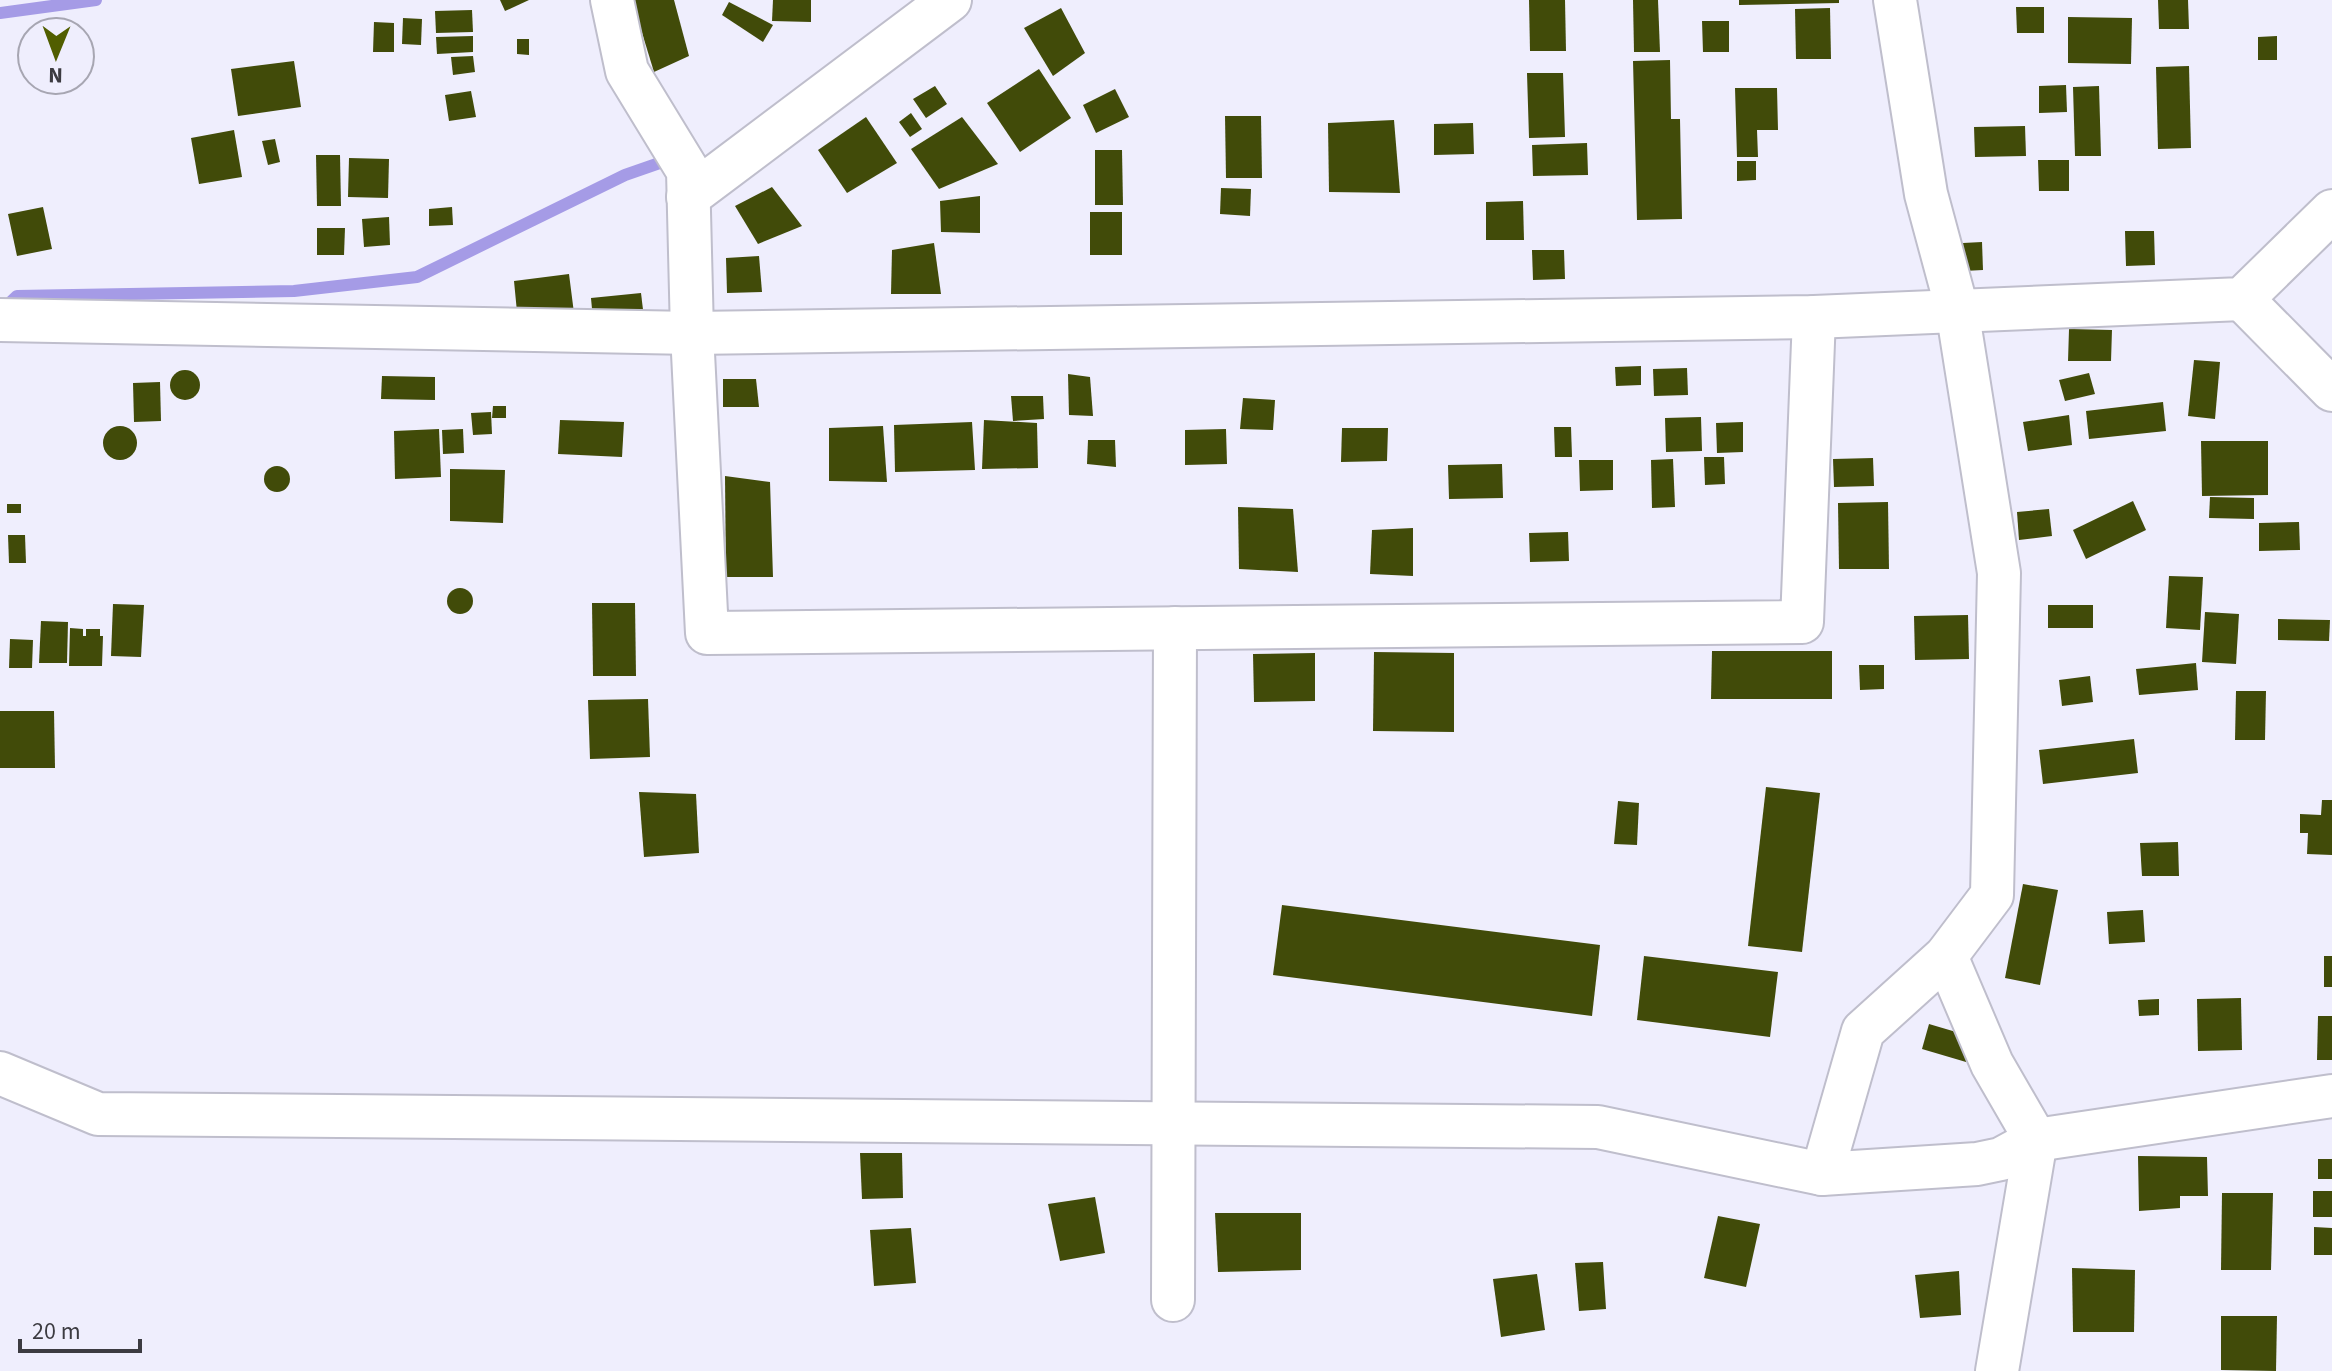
<svg xmlns="http://www.w3.org/2000/svg" width="2332" height="1371" font-family="'Source Sans 3',sans-serif">
	<rect width="100%" height="100%" fill="#efeefd"/>
	<g fill="none" stroke-linecap="round" stroke-linejoin="round">
		<g stroke="#a59be6" stroke-width="12">
			<path d="M0,13L96,0"/>
			<path d="M2,310L17,296L294,291L417,277L625,175L671,159"/>
		</g>
	</g>
	<g fill="#414b09">
		<path d="M500,0H529L505,11Z"/>
		<path d="M632,0H674L689,56L654,72Z"/>
		<path d="M773,0H811V22L772,21Z"/>
		<path d="M1529,0H1565L1566,51H1530Z"/>
		<path d="M1633,0H1658L1660,52H1634Z"/>
		<path d="M1739,0H1839V3L1739,5Z"/>
		<path d="M2158,0H2188L2189,29H2159Z"/>
		<path d="M729,2L773,25L763,42L722,15Z"/>
		<path d="M2016,7H2044V33H2017Z"/>
		<path d="M1061,8L1085,53L1053,76L1024,28Z"/>
		<path d="M1830,8L1831,59H1796L1795,9Z"/>
		<path d="M472,10L473,32L436,33L435,11Z"/>
		<path d="M2068,17L2132,18L2131,64L2068,63Z"/>
		<path d="M403,18L422,19L421,45L402,44Z"/>
		<path d="M1702,21H1729V52H1703Z"/>
		<path d="M374,22L394,23V52H373Z"/>
		<path d="M473,36V52L437,54L436,37Z"/>
		<path d="M2277,36V60H2258V37Z"/>
		<path d="M517,39H529V55L517,54Z"/>
		<path d="M473,56L475,72L453,75L451,57Z"/>
		<path d="M1670,60L1671,119H1680L1682,219L1637,220L1633,61Z"/>
		<path d="M294,61L301,107L238,116L231,69Z"/>
		<path d="M2189,66L2191,148L2158,149L2156,67Z"/>
		<path d="M1039,69L1071,118L1020,152L987,103Z"/>
		<path d="M1527,73H1563L1565,137L1529,138Z"/>
		<path d="M2066,85L2067,112L2039,113V86Z"/>
		<path d="M935,86L947,104L926,118L913,99Z"/>
		<path d="M2099,86L2101,156H2075L2073,87Z"/>
		<path d="M1735,88H1777L1778,130H1757L1758,157H1737Z"/>
		<path d="M1115,89L1129,117L1096,133L1083,105Z"/>
		<path d="M471,91L476,117L449,121L445,95Z"/>
		<path d="M911,113L922,129L910,137L899,122Z"/>
		<path d="M1225,116H1261L1262,178H1226Z"/>
		<path d="M866,117L897,163L847,193L818,150Z"/>
		<path d="M962,117L998,164L939,189L911,149Z"/>
		<path d="M1394,120L1400,193L1329,192L1328,123Z"/>
		<path d="M1473,123L1474,154L1434,155V124Z"/>
		<path d="M2025,126L2026,156L1975,157L1974,127Z"/>
		<path d="M234,130L242,177L199,184L191,138Z"/>
		<path d="M275,139L280,162L268,165L262,141Z"/>
		<path d="M1587,143L1588,175L1533,176L1532,145Z"/>
		<path d="M1095,150H1122L1123,205H1095Z"/>
		<path d="M316,155H340L341,206H317Z"/>
		<path d="M349,158L389,159L388,198L348,197Z"/>
		<path d="M2038,160H2069V191H2039Z"/>
		<path d="M1737,161H1756V180L1737,181Z"/>
		<path d="M772,187L802,226L758,244L735,206Z"/>
		<path d="M1221,188L1251,189L1250,216L1220,214Z"/>
		<path d="M980,196V233L941,232L940,201Z"/>
		<path d="M1523,201L1524,240H1486V202Z"/>
		<path d="M43,207L52,249L17,256L8,214Z"/>
		<path d="M452,207L453,225L429,226V209Z"/>
		<rect x="1090" y="212" width="32" height="43"/>
		<path d="M389,217L390,245L364,247L362,219Z"/>
		<path d="M317,228H345L344,255H317Z"/>
		<path d="M2125,231H2154L2155,265L2126,266Z"/>
		<path d="M1982,242L1983,270L1964,271L1963,243Z"/>
		<path d="M934,243L941,294H891L892,250Z"/>
		<path d="M1532,250H1564L1565,279L1533,280Z"/>
		<path d="M759,256L762,292L727,293L726,258Z"/>
		<path d="M569,274L575,321L556,322L554,308L517,312L514,281Z"/>
		<path d="M641,293L644,318L593,320L591,298Z"/>
		<path d="M2069,329L2112,330L2111,361H2068Z"/>
		<path d="M2194,360L2220,362L2215,419L2188,416Z"/>
		<path d="M1641,366V385L1616,386L1615,367Z"/>
		<path d="M1687,368L1688,395L1654,396L1653,369Z"/>
		<circle cx="185" cy="385" r="15"/>
		<path d="M2089,373L2095,394L2065,401L2059,380Z"/>
		<path d="M1068,374L1090,377L1093,416L1069,415Z"/>
		<path d="M382,376L435,377V400L381,399Z"/>
		<path d="M723,379H756L759,407H723Z"/>
		<path d="M160,382L161,421L134,422L133,383Z"/>
		<path d="M1011,396H1043L1044,419L1013,421Z"/>
		<path d="M1243,398L1275,400L1273,430L1240,429Z"/>
		<path d="M2163,402L2166,431L2089,439L2086,411Z"/>
		<path d="M493,406H506V418H492Z"/>
		<path d="M491,412L492,434L473,435L471,413Z"/>
		<path d="M2069,415L2072,445L2028,451L2023,422Z"/>
		<path d="M1701,417L1702,451L1666,452L1665,418Z"/>
		<path d="M560,420L624,422L622,457L558,454Z"/>
		<path d="M984,420L1037,423L1038,468L982,469Z"/>
		<path d="M972,422L975,470L895,472L894,425Z"/>
		<path d="M1743,422V452L1717,453L1716,423Z"/>
		<path d="M883,426L887,482L829,481V428Z"/>
		<circle cx="120" cy="443" r="17"/>
		<path d="M1554,427H1571L1572,457H1555Z"/>
		<path d="M1342,428H1388L1387,461L1341,462Z"/>
		<path d="M439,429L441,477L395,479L394,431Z"/>
		<path d="M463,429L464,453L443,454L442,430Z"/>
		<path d="M1226,429L1227,464L1185,465V430Z"/>
		<path d="M1088,440H1115L1116,467L1087,464Z"/>
		<path d="M2201,441H2268V495L2202,496Z"/>
		<path d="M1704,457H1724L1725,484L1705,485Z"/>
		<path d="M1873,458L1874,486L1834,487L1833,459Z"/>
		<path d="M1673,459L1675,507L1652,508L1651,460Z"/>
		<path d="M1579,460H1613V490L1580,491Z"/>
		<path d="M1502,464L1503,498L1449,499L1448,465Z"/>
		<circle cx="277" cy="479" r="13"/>
		<path d="M450,469L505,470L503,523L450,521Z"/>
		<path d="M725,476L770,482L773,577H726Z"/>
		<path d="M2210,497L2254,498V519L2209,518Z"/>
		<path d="M2133,501L2146,530L2086,559L2073,530Z"/>
		<path d="M1888,502L1889,569H1839L1838,503Z"/>
		<rect x="7" y="504" width="14" height="9"/>
		<path d="M1238,507L1293,509L1298,572L1239,569Z"/>
		<path d="M2049,509L2052,536L2019,540L2017,512Z"/>
		<path d="M2299,522L2300,550L2259,551V523Z"/>
		<path d="M1413,528V576L1370,574L1372,530Z"/>
		<path d="M1568,532L1569,561L1530,562L1529,533Z"/>
		<path d="M8,535H25L26,563H9Z"/>
		<path d="M2169,576L2203,577L2200,630L2166,628Z"/>
		<circle cx="460" cy="601" r="13"/>
		<path d="M592,603H635L636,676H593Z"/>
		<path d="M113,604L144,605L141,657L111,656Z"/>
		<rect x="2048" y="605" width="45" height="23"/>
		<path d="M2205,612L2239,614L2236,664L2202,662Z"/>
		<path d="M1968,615L1969,659L1915,660L1914,616Z"/>
		<path d="M2278,619L2330,620L2329,641L2278,640Z"/>
		<path d="M41,621L68,622L67,663H39Z"/>
		<path d="M70,628L83,629V636H86V629H100V636H103L102,666H69Z"/>
		<path d="M10,639L33,640L32,668H9Z"/>
		<path d="M1712,651H1832V699H1711Z"/>
		<path d="M1374,652L1454,653V732L1373,731Z"/>
		<path d="M1315,653V701L1254,702L1253,654Z"/>
		<path d="M2196,663L2198,690L2139,695L2136,669Z"/>
		<path d="M1859,665H1884V689L1860,690Z"/>
		<path d="M2090,676L2093,702L2062,706L2059,680Z"/>
		<path d="M2236,691H2266L2265,740H2235Z"/>
		<path d="M648,699L650,757L590,759L588,700Z"/>
		<path d="M0,711H54L55,768H0Z"/>
		<path d="M2134,739L2138,773L2043,784L2039,750Z"/>
		<path d="M1766,787L1820,793L1802,952L1748,946Z"/>
		<path d="M639,792L696,794L699,853L644,857Z"/>
		<path d="M2322,800H2332V855L2307,854L2308,833H2300V814L2321,815Z"/>
		<path d="M1618,801L1639,803L1637,845L1614,844Z"/>
		<path d="M2178,842L2179,876H2142L2140,843Z"/>
		<path d="M2023,884L2058,890L2040,985L2005,978Z"/>
		<path d="M1282,905L1600,945L1592,1016L1273,975Z"/>
		<path d="M2143,910L2145,942L2109,944L2107,912Z"/>
		<path d="M1644,956L1778,972L1770,1037L1637,1020Z"/>
		<rect x="2324" y="956" width="8" height="31"/>
		<path d="M2241,998L2242,1050L2198,1051L2197,999Z"/>
		<path d="M2159,999V1015L2139,1016L2138,1000Z"/>
		<path d="M2318,1016H2332V1060H2317Z"/>
		<path d="M1929,1024L1973,1037L1966,1062L1922,1049Z"/>
		<path d="M860,1153H902L903,1198L862,1199Z"/>
		<path d="M2138,1156L2207,1157L2208,1196H2180V1208L2139,1211Z"/>
		<rect x="2318" y="1159" width="14" height="20"/>
		<rect x="2313" y="1191" width="19" height="26"/>
		<path d="M2222,1193H2273L2271,1270H2221Z"/>
		<path d="M1095,1197L1105,1253L1060,1261L1048,1204Z"/>
		<path d="M1215,1213H1301V1270L1218,1272Z"/>
		<path d="M1718,1216L1760,1224L1746,1287L1704,1278Z"/>
		<path d="M2314,1227L2332,1228V1255H2314Z"/>
		<path d="M911,1228L916,1283L874,1286L870,1230Z"/>
		<path d="M1603,1262L1606,1309L1579,1311L1575,1263Z"/>
		<path d="M2072,1268L2135,1270L2134,1332H2073Z"/>
		<path d="M1959,1271L1961,1315L1920,1318L1915,1275Z"/>
		<path d="M1537,1274L1545,1330L1501,1337L1493,1279Z"/>
		<path d="M2221,1316H2277L2276,1371L2221,1370Z"/>
	</g>
	<g fill="none" stroke-linecap="round" stroke-linejoin="round">
		<g stroke="#bfbecc" stroke-width="46">
			<g id="minor">
				<path d="M612,0L627,71L688,171L692,333L707,633L1802,622L1814,317"/>
				<path d="M688,197L950,0"/>
				<path d="M2242,299L2332,390"/>
				<path d="M0,320L692,333L1814,317L2242,299L2332,211"/>
				<path d="M1946,956L1992,1064L2036,1140L1997,1371"/>
				<path d="M0,1073L98,1114L1598,1127L1822,1174L1977,1164L2001,1159L2036,1140L2332,1096"/>
				<path d="M1822,1174L1863,1031L1946,956L1992,895L1999,573L1957,309L1926,194L1895,0"/>
				<path d="M1173,1300L1175,628"/>
			</g>
		</g>
		<use href="#minor" stroke="#fff" stroke-width="42"/>
	</g>
	<g transform="translate(56 56) rotate(181)"><circle r="38" fill="#efeefd" stroke="#a7a6b2" stroke-width="2"/>
	<path d="M0-6L14 30L0 20L-14 30Z" fill="#515e00"/>
	<text y="-12" font-size="22" font-weight="bold" text-anchor="middle" fill="#3c3b41">N</text>
	</g>
	<path d="M20 1339v12h120v-12" fill="none" stroke="#3c3b41" stroke-width="4"/>
	<text x="32" y="1339" font-size="24" fill="#3c3b41" stroke="#efeefd" stroke-width="6" paint-order="stroke">20 m</text>
</svg>
